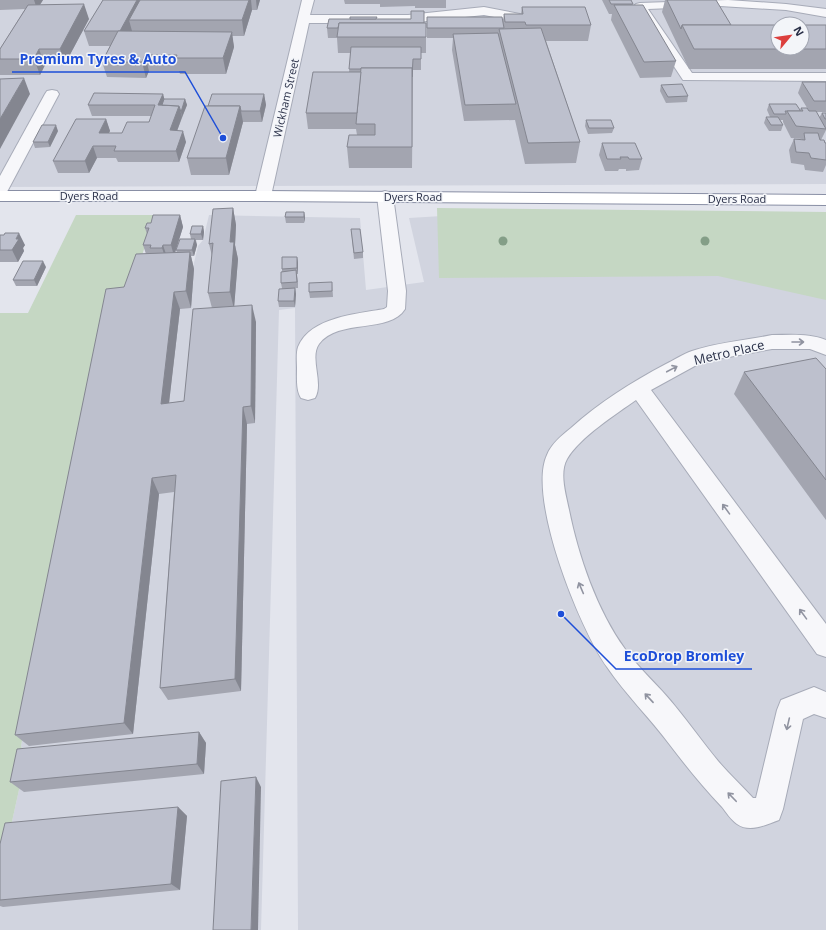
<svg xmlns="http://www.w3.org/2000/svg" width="826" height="930" font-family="'Open Sans',sans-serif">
	<rect width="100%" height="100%" fill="#e3e5ed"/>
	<g fill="#d1d4df" fill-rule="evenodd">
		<path d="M0,0H826V184L0,187ZM778,24H802V48H778Z"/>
		<path d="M475,214L826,215V930H298L295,308L279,310L261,930H0V876L26,758L21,746L107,304L193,267L198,246L203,240L209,215L360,218L366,290L424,282L409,218Z"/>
	</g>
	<g fill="#c5d7c3">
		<path d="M437,208L826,212V300L718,276L439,278Z"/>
		<path d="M76,215H155L127,302L107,304L21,746L26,758L0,876V313H28Z"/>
	</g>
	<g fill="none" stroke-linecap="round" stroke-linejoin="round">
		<g stroke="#a7abb8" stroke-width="2">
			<g id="minor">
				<path d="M302,0H314L310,15H408L484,7L520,14L522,17L520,20L516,21L484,15L408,23H309L271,196L269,199L263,201L257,199L255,196Z"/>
				<path d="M728,0L786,4L826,9V17L786,10L720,6L648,9L692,73H826V81L683,80L634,6L636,4L640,3Z"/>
				<path d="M52,90L57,91L59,94L8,190L6,193L0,195V176L45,94L47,91Z"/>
				<path d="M385,191L391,193L393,196L406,291L405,309C390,334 338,318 319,344C309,358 324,383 315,398L308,400L301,398C296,390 297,378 297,368C297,362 296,353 298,347C310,317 357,314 384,309L387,307L388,291L377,196L379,193Z"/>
				<path d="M772,335C790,335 809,333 826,340V355L810,349H772L702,362L651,390L826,624V657L817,654L636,400C616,414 579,438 567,459C559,473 566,495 569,510C578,555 597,611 625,649C640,670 659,686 675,706C690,724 703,743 718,761C729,774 742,786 753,798H756L777,710L781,700L814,687L826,692V718L814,714L803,719L783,809L779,820C765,825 750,833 737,824C731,820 726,812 722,807C703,787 686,766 670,745C650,718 626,695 607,667C580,629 527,498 547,455C551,444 562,435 571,428C600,402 632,382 666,364C674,360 683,354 692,351C715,343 748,340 772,335Z"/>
			</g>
		</g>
		<g stroke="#898fa5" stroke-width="2">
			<path id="highway" d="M0,191H263L826,195V205L263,201H0Z"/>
		</g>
		<use href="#minor" fill="#f7f7fa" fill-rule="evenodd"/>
		<use href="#highway" fill="#fff" fill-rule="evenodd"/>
	</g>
	<g fill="#849e87">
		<circle cx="503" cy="241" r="4.5"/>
		<circle cx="705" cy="241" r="4.5"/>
	</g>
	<g fill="#a3a5b0">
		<path d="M0,0H43L40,5L89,19L65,64L45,65L40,75H0V49L25,9L0,10Z"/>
		<path d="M103,0H260L257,10H252L244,36H232L234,47L226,74H180L179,71H149L146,78L107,77L102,62L110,46H89L84,31Z"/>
		<path d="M344,0H446V8H415V6L380,7V4H345Z"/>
		<path d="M602,0H631L633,4L632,5L676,61L671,77L640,78L611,20L612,14H609Z"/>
		<path d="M665,0H716L731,25H826V69H689L662,12Z"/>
		<path d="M522,7L591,25L588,41H546L580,142L576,163L525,164L515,120L464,121L452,50L453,38H427V17L503,21L504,14H521Z"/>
		<path d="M377,19L424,23L426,37V53H421V70H413L412,168H349L347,147L357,135L356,129H308L306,113L349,72L351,53H338L337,38H328L327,28Z"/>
		<path d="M802,82H826V112H816L819,118L822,113H826V130L821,140L825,143H826V165L823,172L805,170L804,165L791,163L789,150L794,139L802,140V139L791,138L783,122V120H780L783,125L781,131H769L764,123L766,117H770L767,110L769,104L800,110L801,108L809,111L798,93Z"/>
		<path d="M661,85L688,96L687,102L666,103L660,91Z"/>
		<path d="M163,94L164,99H185L187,105L177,131L186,142L179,162H118L116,158H97L89,173H58L53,161L106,119L110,131L108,133H122L149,122L151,116H92L88,105Z"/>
		<path d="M264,94L266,105L262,122H243L229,175H191L187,158L208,106Z"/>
		<path d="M586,120L614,128L612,133L588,134L585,126Z"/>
		<path d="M58,131L50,147L35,148L33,142Z"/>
		<path d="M602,143L642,159L639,170L626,171V169H619L618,171H605L599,155Z"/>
		<path d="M233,208L236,225L235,245L238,259L234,306L256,322L255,423L247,424L241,691L168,700L160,688L174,492L159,494L133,734L29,746L15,735L124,287L146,254L143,245L147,234L145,228L151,223L180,215L183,227L175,253H177L176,250L191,239L190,234L203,226L204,232L203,240H196L197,245L194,256H191L194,269L191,308L180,309L169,403L184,401L212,308L208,293L212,256L209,244Z"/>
		<path d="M304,212L305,218L304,223H286L285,217Z"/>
		<path d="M351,229L363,252V258L354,259Z"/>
		<path d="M0,235L25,245L23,248L24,251L18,262H0Z"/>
		<path d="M297,257L298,263V274H297L298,288H283H295L296,294L295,307H279L278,301L282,288L281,283L282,271V269Z"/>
		<path d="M46,267L37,286H16L13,280Z"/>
		<path d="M332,282L333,297L310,298L309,292Z"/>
		<path d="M826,369V520L734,394L744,372Z"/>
		<path d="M199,732L206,743L204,774L24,792L10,782Z"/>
		<path d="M178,807L187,816L180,890L3,907L0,906V844Z"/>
	</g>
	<g fill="#848690">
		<path d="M34,0H43L37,9Z"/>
		<path d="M137,0H141L129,20L132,31L124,46L120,31Z"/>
		<path d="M249,0H251L252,10L244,36L242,20Z"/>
		<path d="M256,0H260L257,10Z"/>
		<path d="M84,4L89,19L65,64L60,49Z"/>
		<path d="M232,32L234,47L226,74L223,58Z"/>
		<path d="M39,49L45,65L40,75L34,59Z"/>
		<path d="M145,55L149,71L146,78L142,62Z"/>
		<path d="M24,78L30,94L0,149V119Z"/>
		<path d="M163,94L166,105L163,111L158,105Z"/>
		<path d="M264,94L266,105L262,122L260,111Z"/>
		<path d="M185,99L187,105L182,117L181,112Z"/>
		<path d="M179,106L182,117L173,142L170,130Z"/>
		<path d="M240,106L243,122L229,175L226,158Z"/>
		<path d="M106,119L110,131L103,145L99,133Z"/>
		<path d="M56,125L58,131L50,147L48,142Z"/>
		<path d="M183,131L186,142L179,162L176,151Z"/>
		<path d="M93,146L97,158L89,173L85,161Z"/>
		<path d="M233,208L236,225L235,245L238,259L234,309L230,292V242Z"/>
		<path d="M304,212L305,218L304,223Z"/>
		<path d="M180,215L183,227L174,256L171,245Z"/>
		<path d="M203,226L204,232L203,240L201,234Z"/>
		<path d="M19,233L25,245L23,248L24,251L18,262L12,250L16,239Z"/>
		<path d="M195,239L197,245L194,256L192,250Z"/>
		<path d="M163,245L167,257L166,260L162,248Z"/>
		<path d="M190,252L194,269L191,308L186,291Z"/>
		<path d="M297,257L298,263V274L297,268Z"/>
		<path d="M43,261L46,267L37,286L34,280Z"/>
		<path d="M296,270L297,276L298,288L297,282Z"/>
		<path d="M295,288L296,294L295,307L294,301Z"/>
		<path d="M174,292L180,309L167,420L161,404Z"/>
		<path d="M252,305L256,322L255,423L251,406Z"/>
		<path d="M243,407L247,424L241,691L235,679Z"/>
		<path d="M152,478L159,494L133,734L124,723Z"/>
		<path d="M199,732L206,743L204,774L197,764Z"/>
		<path d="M256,777L261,787L258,930H251Z"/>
		<path d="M178,807L187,816L180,890L171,884Z"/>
	</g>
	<g fill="#bdc0cd" stroke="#848690">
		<path d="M103,0H137L120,31H84Z"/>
		<path d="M140,0H249L242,20H129Z"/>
		<path d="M609,0H631L633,4H611Z"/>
		<path d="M667,0H716L731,25H682L681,29Z"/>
		<path d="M84,4L60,49H39L34,59H0V49L28,5Z"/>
		<path d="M614,5H643L676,61L644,62Z"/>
		<path d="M522,7H585L591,25H526L525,22H505L504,14H523Z"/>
		<path d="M411,11H424V23H339L338,28H327L329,19H411Z"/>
		<path d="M350,17H377L376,19H350Z"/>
		<path d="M427,17H502L504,28H427Z"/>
		<path d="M339,23H426V37H337Z"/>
		<path d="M682,25H778V48H802V25H826V49H694Z"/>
		<path d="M541,28L580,142L528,143L499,29Z"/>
		<path d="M118,31L232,32L223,58H176L177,55H145L142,62H102Z"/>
		<path d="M498,33L516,104L465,105L453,34Z"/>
		<path d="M351,47H421V59H413L412,77V68H361V69H349Z"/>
		<path d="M361,68H412V147H347L349,135H375V124H356Z"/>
		<path d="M313,72H361L357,113H306Z"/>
		<path d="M24,78L0,119V79Z"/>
		<path d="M802,82H826V101H814Z"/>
		<path d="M682,84L688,96L668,97L661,85Z"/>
		<path d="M94,93L163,94L158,105L179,106L170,130L183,131L176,151H114L116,146H93L85,161H53L76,119H106L99,133H122L127,122H149L155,105H88Z"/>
		<path d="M212,94H264L260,111H241L240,106H208Z"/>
		<path d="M164,99H185L181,112L179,106L162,105Z"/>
		<path d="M769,104H796L800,110V111H785L786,113V114H774Z"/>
		<path d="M205,106H240L226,158H187Z"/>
		<path d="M801,108H807L809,111H816L826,129L796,126L787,111H803Z"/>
		<path d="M822,113H826V119H825Z"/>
		<path d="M766,117H778L783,125H771Z"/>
		<path d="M586,120H611L614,128H589Z"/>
		<path d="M42,125H56L48,142H33Z"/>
		<path d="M804,133H818L820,140H824L825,143H826V160L811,158L809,153L796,152L794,139L805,140Z"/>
		<path d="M602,143H635L642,159H629L628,157H620L621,159H607Z"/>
		<path d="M233,208L230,242H234L230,292L208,293L213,243L209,244L213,209Z"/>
		<path d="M286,212H304V217H285Z"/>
		<path d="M153,215H180L171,245H163L162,248H150L151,245H143L149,228H145L147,223H151Z"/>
		<path d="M192,226H203L201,234H190Z"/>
		<path d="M351,229H360L363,252L354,253Z"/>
		<path d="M5,233H19L16,239H19L12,250H0V235H4Z"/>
		<path d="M180,239H195L192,250H176Z"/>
		<path d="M190,252L186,291L174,292L161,404L184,401L193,309L252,305L251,406L243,407L235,679L160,688L176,475L152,478L124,723L15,735L106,289L124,287L136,254Z"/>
		<path d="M282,257H297V268L282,269Z"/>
		<path d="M23,261H43L34,280H13Z"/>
		<path d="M296,270L297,282L281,283V272Z"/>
		<path d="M332,282V291L309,292V283Z"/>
		<path d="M295,288L294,301H278L279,289Z"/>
		<path d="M816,358L826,369V480L744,372Z"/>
		<path d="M199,732L197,764L10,782L17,749Z"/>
		<path d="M256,777L251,930H213L221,781Z"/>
		<path d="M178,807L171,884L0,900V844L5,823Z"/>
	</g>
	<defs><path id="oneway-shaft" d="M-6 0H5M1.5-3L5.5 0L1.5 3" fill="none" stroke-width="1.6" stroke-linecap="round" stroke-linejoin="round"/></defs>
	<g stroke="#9093a0">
		<use href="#oneway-shaft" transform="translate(798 342)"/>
		<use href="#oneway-shaft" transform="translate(672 369) rotate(-28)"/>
		<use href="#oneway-shaft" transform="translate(726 509) rotate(-126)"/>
		<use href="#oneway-shaft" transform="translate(581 588) rotate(-113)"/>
		<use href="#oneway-shaft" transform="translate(803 614) rotate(-126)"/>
		<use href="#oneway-shaft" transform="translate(649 698) rotate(-133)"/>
		<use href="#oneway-shaft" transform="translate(788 724) rotate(103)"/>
		<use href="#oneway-shaft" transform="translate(732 797) rotate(-134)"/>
	</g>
	<g text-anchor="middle" stroke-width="3" stroke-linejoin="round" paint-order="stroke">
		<g font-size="11" fill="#292f47" stroke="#f3f5f9">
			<text transform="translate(286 98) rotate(-77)" y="4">Wickham Street</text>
			<text x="89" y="200">Dyers Road</text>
			<text x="413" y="201">Dyers Road</text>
			<text x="737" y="203">Dyers Road</text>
		</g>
		<g font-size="13" fill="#292f47" stroke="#f3f5f9">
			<text transform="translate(729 352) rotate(-13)" y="5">Metro Place</text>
		</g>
	</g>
	<path fill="none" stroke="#1d4ed8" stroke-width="1.5" d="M223 138L185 72H12M561 614L616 669H752"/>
	<g fill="#1d4ed8" stroke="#f3f5f9" stroke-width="1.5">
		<circle cx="223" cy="138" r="4"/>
		<circle cx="561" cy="614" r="4"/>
	</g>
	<g font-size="14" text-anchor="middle" font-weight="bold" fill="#1d4ed8" stroke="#f3f5f9" stroke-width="3" stroke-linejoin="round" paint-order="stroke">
		<text x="98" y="64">Premium Tyres &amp; Auto</text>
		<text x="684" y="661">EcoDrop Bromley</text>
	</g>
	<g transform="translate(790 36) rotate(61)"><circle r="19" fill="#f3f5f9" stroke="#a2a6b2"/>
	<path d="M0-3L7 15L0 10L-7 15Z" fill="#dc3f3d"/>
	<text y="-6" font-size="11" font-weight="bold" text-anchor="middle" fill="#292f47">N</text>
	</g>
</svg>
